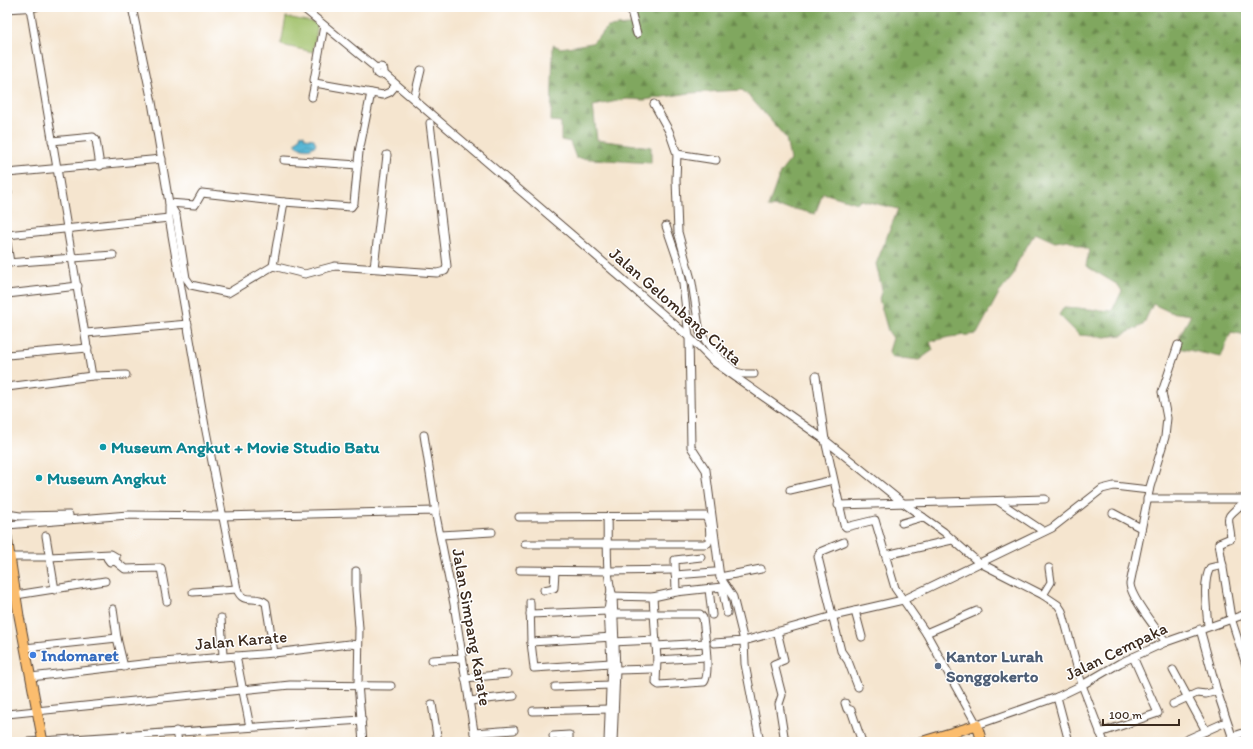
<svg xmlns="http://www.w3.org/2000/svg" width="1253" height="749" font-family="Itim,sans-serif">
	<defs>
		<pattern id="forest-firs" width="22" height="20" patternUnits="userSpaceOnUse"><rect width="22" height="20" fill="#80a75e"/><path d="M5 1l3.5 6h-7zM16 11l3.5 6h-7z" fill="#6a884d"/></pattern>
		<pattern id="water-waves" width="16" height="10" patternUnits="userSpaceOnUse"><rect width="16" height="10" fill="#56b6d4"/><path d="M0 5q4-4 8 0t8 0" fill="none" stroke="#4894ab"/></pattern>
	</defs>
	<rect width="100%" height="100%" fill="#fff"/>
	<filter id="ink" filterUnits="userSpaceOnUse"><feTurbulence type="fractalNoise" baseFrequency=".025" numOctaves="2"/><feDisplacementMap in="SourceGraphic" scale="8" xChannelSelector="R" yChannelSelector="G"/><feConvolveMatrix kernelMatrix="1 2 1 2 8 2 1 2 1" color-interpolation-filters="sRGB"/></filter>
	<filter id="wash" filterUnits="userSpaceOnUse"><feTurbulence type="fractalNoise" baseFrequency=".012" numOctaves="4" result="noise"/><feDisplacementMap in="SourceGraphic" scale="16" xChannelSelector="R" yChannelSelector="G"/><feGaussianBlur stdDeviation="0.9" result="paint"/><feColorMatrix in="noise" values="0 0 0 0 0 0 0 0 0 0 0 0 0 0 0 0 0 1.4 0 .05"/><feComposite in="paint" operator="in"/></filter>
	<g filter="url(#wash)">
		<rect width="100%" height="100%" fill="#f5e5cf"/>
		<path fill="url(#forest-firs)" stroke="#5e683e" d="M634,7H1246V335L1231,332L1221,357L1179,348L1180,335L1191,315L1170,312L1153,304L1143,325L1122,335L1105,337L1079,335L1059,315L1064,307L1112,311L1122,291L1118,285L1086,266L1089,250L1068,240L1055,242L1035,233L1017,263L1013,276L999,293L977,334L949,337L930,342L933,350L919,360L891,357L889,351L893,338L888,331L879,299L882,289L876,264L898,209L860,200L857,203L823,193L815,214L795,209L768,207L780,173L790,160L786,138L749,96L742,90L690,93L644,100L627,99L593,106L597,140L651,147V163L576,158L570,142L561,140V122L551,121L553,45L561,48L592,43L608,27L637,24Z"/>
		<path fill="#a1c16a" stroke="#6e7644" d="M286,17L318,23L313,52L281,45Z"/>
		<path fill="url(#water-waves)" stroke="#487079" d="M301,134L304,135L305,138L314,139L316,144C312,151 301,149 296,145V141L299,139Z"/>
	</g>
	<g filter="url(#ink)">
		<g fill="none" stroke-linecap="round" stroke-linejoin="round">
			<g stroke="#574639" stroke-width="9">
				<g id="minor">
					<path d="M132,7L152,102L169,203L176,215L186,278L191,285L228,293L273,266L305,274L335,266L437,273L445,271L447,266L430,123"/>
					<path d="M302,7L376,68"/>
					<path d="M630,7L637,34"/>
					<path d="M30,8L92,376"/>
					<path d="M7,9L36,7"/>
					<path d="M324,26L314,80L315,83L383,95L390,92L396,85"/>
					<circle cx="380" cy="71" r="4"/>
					<path d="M383,73L579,241L689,337L714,362L825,440L903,503L944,532L978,562L1043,595L1058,605L1062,611L1082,685L1104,742"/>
					<path d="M312,97L315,83"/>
					<path d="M414,99L421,70"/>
					<path d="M654,104L669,131L677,154L676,180L678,232L692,283L700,333L716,355L736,372L744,374H754"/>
					<path d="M52,141L93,137L96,140L100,166"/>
					<path d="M677,154L716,160"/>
					<path d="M284,160L358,165"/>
					<path d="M7,173L162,159"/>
					<path d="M7,194L8,193"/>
					<path d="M169,203L195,205L202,193L284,202L351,207L354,203L359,152L371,93"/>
					<path d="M169,206V218L205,426L237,589C243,606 255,594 266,603L274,653"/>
					<path d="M666,226L679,264L683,284L689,337L691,447L706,470L720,577L733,597L744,641L714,643"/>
					<path d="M7,235L169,218"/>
					<path d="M7,243L10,263"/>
					<path d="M7,263L113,255"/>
					<path d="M273,266L284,202"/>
					<path d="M374,268L387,155"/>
					<path d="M7,294L78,286"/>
					<path d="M86,333L188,324"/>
					<path d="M7,355L88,348"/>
					<path d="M816,376L825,440L844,525L846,527L875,520L895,588L926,633L977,725L1057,697L1082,685L1120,663L1166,642L1246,614"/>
					<path d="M7,387L92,376L126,375"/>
					<path d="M424,435L436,512"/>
					<path d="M790,490L833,480"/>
					<path d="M1147,499H1245"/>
					<path d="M998,501L1043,531"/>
					<path d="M838,505L1045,499"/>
					<path d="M1246,510L1242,504C1223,520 1229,515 1231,538L1219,543L1231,618L1246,665"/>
					<path d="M1113,513L1141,528"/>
					<path d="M7,514L20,516L69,515"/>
					<path d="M519,517L705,516C710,521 711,537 708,543L704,544H525"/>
					<path d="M607,517C608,541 605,575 613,596L616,670L613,742"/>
					<path d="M902,523L923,517"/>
					<path d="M7,525L128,515L223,516L435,511L454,604L475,738L473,741L469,742"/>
					<path d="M441,535L492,532"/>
					<path d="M46,536L55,590"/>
					<path d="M844,542L820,552L818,557L841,651L848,661L858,687"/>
					<path d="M886,555L952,540"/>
					<path d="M11,557H49L111,554L116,557L115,561L110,562L107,558L109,555"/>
					<path d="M115,561L125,569L161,568L167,601"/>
					<path d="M520,570L609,571L675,570"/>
					<path d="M356,571V590L359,628L358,684L363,742"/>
					<path d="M675,575L714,572"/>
					<path d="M720,577L761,569"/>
					<path d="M709,589L712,615"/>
					<path d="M544,590L554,588L555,571"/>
					<path d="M193,592L237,589"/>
					<path d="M676,592L675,560L701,557"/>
					<path d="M16,595L105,581"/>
					<path d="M1043,595L1051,582L1049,568"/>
					<path d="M610,596L653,597L676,592L722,587L727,613"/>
					<path d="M530,602L531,642L534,668L611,663"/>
					<path d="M113,609L117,638L124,667"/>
					<path d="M855,611L862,637"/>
					<path d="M530,614L608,611"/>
					<path d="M608,614H700L703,618C704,629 711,675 704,682L659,685L656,683L657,660L653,597"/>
					<path d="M221,618L223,656"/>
					<path d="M1208,626C1207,611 1202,582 1210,568L1223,565"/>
					<path d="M1200,629L1217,691L1234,742"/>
					<path d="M777,631L784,660L774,664L782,695L779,704L785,742"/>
					<path d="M926,633L977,611"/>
					<path d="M531,642L613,637"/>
					<path d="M612,642L655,640"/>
					<path d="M1166,642C1157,630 1131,598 1130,584L1150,487L1165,437L1167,418L1162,392L1178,345"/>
					<path d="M656,646L706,643"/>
					<path d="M25,648L117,638"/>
					<path d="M236,656L250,727"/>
					<path d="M432,660L462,658"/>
					<path d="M657,660L706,657"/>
					<path d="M616,670L655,669"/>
					<path d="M1173,670L1206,731"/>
					<path d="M31,677L151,663L274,653L349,644L358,645"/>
					<path d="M465,678L508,674"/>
					<path d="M555,687L610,685"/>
					<path d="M1057,697L1069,742"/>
					<path d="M469,701L514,696"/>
					<path d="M845,703L847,709L851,710L862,742"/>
					<path d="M432,704L438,742"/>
					<path d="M1173,704L1197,693L1206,694L1217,691"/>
					<path d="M533,711L609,709"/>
					<path d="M7,714L290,685L391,686"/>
					<path d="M176,731L178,742"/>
					<path d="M474,733L514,730"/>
					<path d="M1100,733L1158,713L1133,657"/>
					<path d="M553,736L569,735V742"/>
					<path d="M1231,737L1246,732"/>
					<path d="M27,742L362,720"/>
					<path d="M608,742L611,661L608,611L611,589"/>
					<path d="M760,742L745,664L744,641L833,616L903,600L1052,528L1102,489L1114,486L1149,490"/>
					<path d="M1181,742L1226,722"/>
				</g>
			</g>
			<g stroke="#574639" stroke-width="11">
				<g id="major">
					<path d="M7,537L19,616L43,742"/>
					<path d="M920,742L977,725L982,742"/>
				</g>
			</g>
			<use href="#minor" stroke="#fff" stroke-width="7"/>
			<use href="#major" stroke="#fbbd6e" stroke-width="9"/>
		</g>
	</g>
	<g fill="#0f9aa8" stroke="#fff" stroke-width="1.5">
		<circle cx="103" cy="447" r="4"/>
		<circle cx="39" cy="478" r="4"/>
	</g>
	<circle fill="#3f7fe0" stroke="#fff" stroke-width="1.5" cx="33" cy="655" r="4"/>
	<circle fill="#5c6f8a" stroke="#fff" stroke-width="1.5" cx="938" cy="666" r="4"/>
	<g text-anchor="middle" stroke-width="3" stroke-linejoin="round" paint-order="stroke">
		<g font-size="17" fill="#3b2a1e" stroke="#fff">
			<text transform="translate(676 306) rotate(41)" y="6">Jalan Gelombang Cinta</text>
			<text transform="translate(472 627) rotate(80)" y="6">Jalan Simpang Karate</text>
			<text transform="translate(241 640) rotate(-5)" y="6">Jalan Karate</text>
			<text transform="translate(1116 651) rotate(-26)" y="6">Jalan Cempaka</text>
		</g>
		<g font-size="17" font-weight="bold" fill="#0d838f" stroke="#fff" text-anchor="start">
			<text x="111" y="453">Museum Angkut + Movie Studio Batu</text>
			<text x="47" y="484">Museum Angkut</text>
		</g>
		<g font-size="17" font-weight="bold" fill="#366cbe" stroke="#fff" text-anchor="start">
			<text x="41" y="661">Indomaret</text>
		</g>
		<g font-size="17" font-weight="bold" fill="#4e5e75" stroke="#fff" text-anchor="start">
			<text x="946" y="662">Kantor Lurah<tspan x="946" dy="20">Songgokerto</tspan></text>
		</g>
	</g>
	<rect width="1253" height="749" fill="none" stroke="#fff" stroke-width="24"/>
	<path d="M1103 719v6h76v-6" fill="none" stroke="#3b2a1e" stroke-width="2"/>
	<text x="1109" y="719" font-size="12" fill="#3b2a1e" stroke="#ffffff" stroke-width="3" paint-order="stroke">100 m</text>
</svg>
